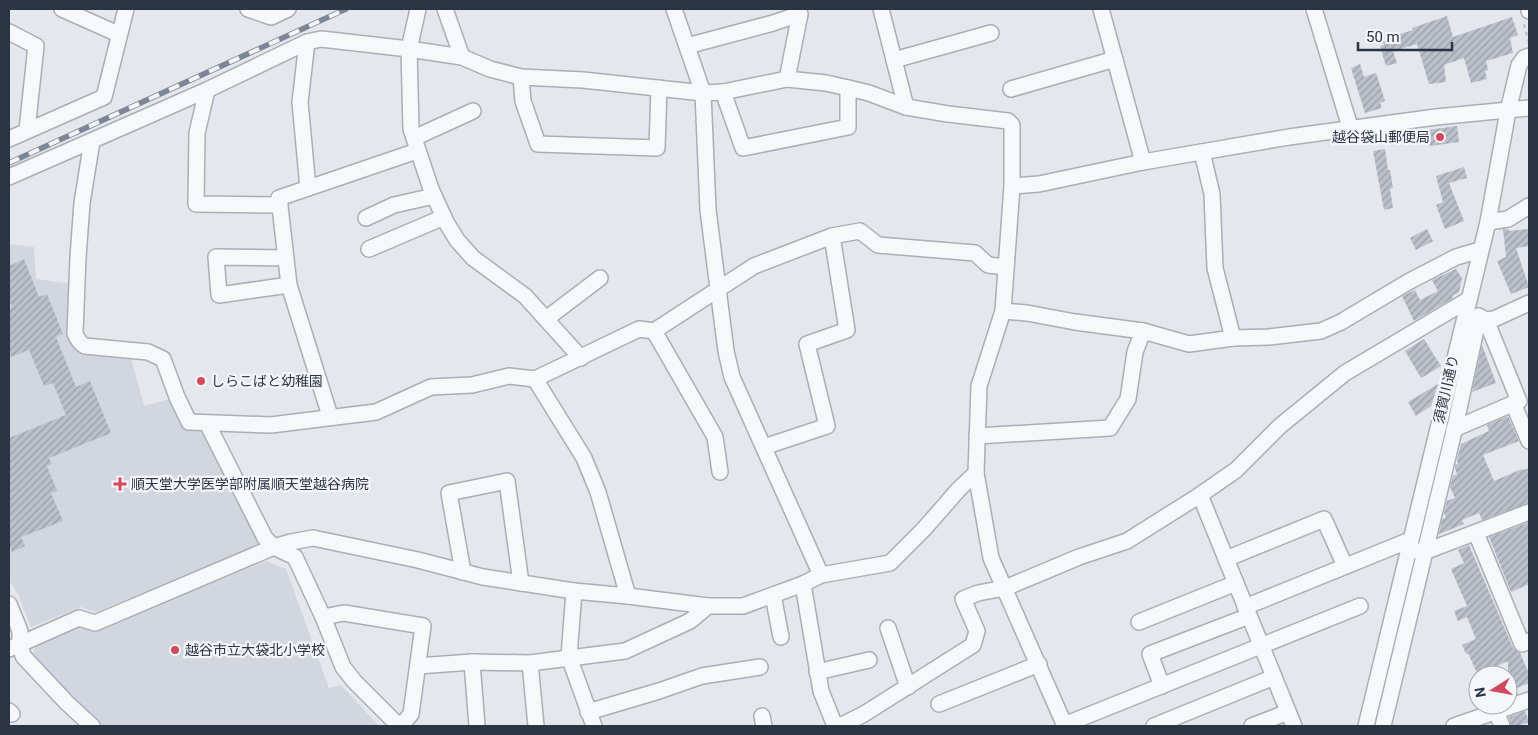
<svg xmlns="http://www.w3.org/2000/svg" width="1538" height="735" font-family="Roboto,'Noto Sans JP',sans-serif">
	<defs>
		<pattern id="building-hatch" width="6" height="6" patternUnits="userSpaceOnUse" patternTransform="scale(1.25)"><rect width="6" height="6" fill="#bbc0ca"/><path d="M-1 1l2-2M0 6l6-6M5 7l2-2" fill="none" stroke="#989da6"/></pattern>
	</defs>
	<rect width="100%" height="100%" fill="#e4e7ec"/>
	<g fill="#d2d6de">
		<path d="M9,244L34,247L36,279L71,284L69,337L73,347L82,352L131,358L144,406L170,399L202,428L259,541L256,549L204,570L200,569L96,612L81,607L31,627L18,594L9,580Z"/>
		<path d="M267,561L286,569L329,688L341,685L379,726H100L33,657L35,644L78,623L95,630Z"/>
	</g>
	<g fill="url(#building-hatch)">
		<path d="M1447,16L1453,37L1512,17L1518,35L1510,38L1513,53L1486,61L1488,70L1485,71L1487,79L1471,83L1464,58L1444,65L1446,82L1429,84L1417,44L1393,51L1397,63L1386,66L1380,46L1384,45L1383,42L1392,40L1391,37L1413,30L1412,28Z"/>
		<path d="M1360,64L1364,77L1376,73L1385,101L1380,103L1382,108L1365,113L1351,68Z"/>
		<path d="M1457,126L1459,142L1430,146L1428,130Z"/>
		<path d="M1385,149L1388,170H1390L1393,188L1390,189L1393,208L1384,210L1373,151Z"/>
		<path d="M1464,167L1467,178L1449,183L1464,221L1445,229L1436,205L1443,202L1436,176Z"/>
		<path d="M1427,229L1433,241L1416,250L1410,238Z"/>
		<path d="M1503,229H1508L1509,231L1529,229V246L1516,248L1529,287L1511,294L1497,261L1506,257Z"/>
		<path d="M24,259L39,297L47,294L63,334L56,337L76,387L90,381L111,433L49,458L52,464L47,466L57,491L51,493L63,521L21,537L25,546L12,552L9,544V438L66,415L53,383L44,386L29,350L11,357L9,350V309L12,307L9,300V266Z"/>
		<path d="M1456,269L1462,278L1459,292L1452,296L1453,298L1414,321L1402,296L1415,290L1420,300L1438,291L1432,280Z"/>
		<path d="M1424,339L1441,366L1421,378L1405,351Z"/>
		<path d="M1482,345L1496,383L1472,392Z"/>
		<path d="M1438,384L1431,406L1416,416L1408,402Z"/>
		<path d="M1508,416L1519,441L1483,455L1494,481L1522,469L1523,470L1529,468V503L1482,520L1479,513L1462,520L1464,524L1439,534L1442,519L1446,518L1444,513L1447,501L1455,498L1450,487L1453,476L1457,474L1455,468V465L1458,464L1457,460L1461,444L1489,431L1487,425Z"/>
		<path d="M1529,522V584L1511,592L1489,537Z"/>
		<path d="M1469,545L1513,648L1520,653L1529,674V683L1508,692V661L1478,675L1468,653L1466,654L1462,645L1476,639L1467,617L1458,621L1454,611L1467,606L1451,569L1464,563L1458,550Z"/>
		<path d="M1525,711L1529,722L1518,726H1511L1509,717Z"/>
	</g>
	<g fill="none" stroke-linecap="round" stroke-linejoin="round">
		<g stroke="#a9aeb7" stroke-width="18">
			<g id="minor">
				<path d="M62,9L118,34"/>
				<path d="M248,9L271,17L288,9"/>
				<path d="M445,9L462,57"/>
				<path d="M674,9L703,93L708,210L726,351L732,377L821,575"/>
				<path d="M881,9L906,107"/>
				<path d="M1101,9L1143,162"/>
				<path d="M1314,9L1351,130"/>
				<path d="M1529,9V11"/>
				<path d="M9,32L36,46L27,130"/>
				<path d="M307,42L300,102L308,188"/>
				<path d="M687,46L773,23L800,14L787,79"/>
				<path d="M894,60L991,33"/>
				<path d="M521,77L523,101L538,144L657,148L659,88"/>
				<path d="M1011,89L1115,59"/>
				<path d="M207,90L197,133L196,204L280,205"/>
				<path d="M723,92L743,148L848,127V88"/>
				<path d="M414,138L473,111"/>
				<path d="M9,139L104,97L126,9"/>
				<path d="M92,141L82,203L78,257L75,333C77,339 79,343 85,346L148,352L163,359L177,397L189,422L271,425L376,412L431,387L472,385L509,376L535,379L639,329L654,331L754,266L832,236L860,231L878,245L975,253L988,265L1006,267"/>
				<path d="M1202,152L1212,194L1215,268L1233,338"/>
				<path d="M9,177L207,90L307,42L321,39L409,49L418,9"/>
				<path d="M1012,186L1039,184L1143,162L1289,137L1436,117L1529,108"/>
				<path d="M366,218L394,205L434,196"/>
				<path d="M1488,222L1508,219L1529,206"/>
				<path d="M369,249L444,217"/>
				<path d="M285,258L216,257L219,295L289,285"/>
				<path d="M1003,311L1027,313L1075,322L1143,331L1189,344L1233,338L1269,337L1321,331L1341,322L1408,282L1456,257L1480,250"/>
				<path d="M1478,316L1486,320L1494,319L1529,303"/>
				<path d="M546,319L600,278"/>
				<path d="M654,331L715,437L720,472"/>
				<path d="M535,379L584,458L598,492L628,596"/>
				<path d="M1513,403L1529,441"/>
				<path d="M330,416L289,285L279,198L417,151"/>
				<path d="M207,423L265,538L274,547L295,557L323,617L343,667L354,681L399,726"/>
				<path d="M1454,429L1519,401L1486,320"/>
				<path d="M977,436L1110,428L1128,399L1135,352L1143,331"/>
				<path d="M764,447L827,426L807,344L847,330L832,236"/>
				<path d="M976,473L991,558L1065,726"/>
				<path d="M1200,495L1294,726"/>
				<path d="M1476,533L1522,644L1529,641"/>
				<path d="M1417,551L1424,552L1529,512"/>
				<path d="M1226,559L1324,519L1345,566"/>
				<path d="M463,572L449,493L507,481L521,583"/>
				<path d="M803,584L821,691L835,726"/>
				<path d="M574,591L569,657L594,726"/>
				<path d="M773,595L781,637"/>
				<path d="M9,604L20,631V643L23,656L67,703L92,726"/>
				<path d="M1245,607L1410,540"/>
				<path d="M323,617L344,613L423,626L411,714L401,726"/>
				<path d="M1139,622L1236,583"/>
				<path d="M888,628L908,687"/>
				<path d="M9,649L79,618L95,623L274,547L291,542L313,538L418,560L483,577L574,591L628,596L708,606H743L803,584L821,575L890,563L924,529L959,489L976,473L979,386L1003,311L1012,186V125L1008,121L948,114L906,107L869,93L848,88L826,83L787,79L723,92L703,93L583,80L521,77L490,69L462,57L409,49L411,129L431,189L446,222L457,240L473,258L525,296L581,358"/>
				<path d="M472,662L477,726"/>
				<path d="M530,663L536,726"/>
				<path d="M418,666L472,662L530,663L625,651L690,621L708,606"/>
				<path d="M817,672L869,660"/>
				<path d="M1162,686L1150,654L1249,616"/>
				<path d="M939,704L1039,664"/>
				<path d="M9,711L12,714"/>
				<path d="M1496,711L1502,726"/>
				<path d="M588,712L659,691L702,676L760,667"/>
				<path d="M762,716L764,726"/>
				<path d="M1064,725L1360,606"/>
				<path d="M840,726L864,714L973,645L977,631L963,599L978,593L1005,588L1079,557L1127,541L1200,495L1236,470L1280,426L1345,373L1468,300"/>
				<path d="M1154,726L1274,677"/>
				<path d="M1252,726L1288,712"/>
				<path d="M1366,726L1488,222L1508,111L1519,65L1524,58L1529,56"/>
				<path d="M1383,726L1455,427L1479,316"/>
				<path d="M1454,726L1529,700"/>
			</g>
		</g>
		<path stroke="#c2c5cb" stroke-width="2.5" stroke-dasharray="4 4" stroke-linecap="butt" d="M1524,24L1529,43"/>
		<use href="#minor" stroke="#f7f8fa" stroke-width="15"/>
		<g stroke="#7d8696" stroke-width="5.5">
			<path id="rail" d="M9,163L346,9"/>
		</g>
		<use href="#rail" stroke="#f4f6f9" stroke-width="4" stroke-dasharray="11" stroke-linecap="butt"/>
	</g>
	<g fill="#d1495b" stroke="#f4f6f9" stroke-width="2">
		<circle cx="1440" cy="137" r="5"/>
		<circle cx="201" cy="381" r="5"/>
		<path d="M117.5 476.5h5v5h5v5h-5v5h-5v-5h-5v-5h5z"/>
		<circle cx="175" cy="650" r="5"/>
	</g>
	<g text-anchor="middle" stroke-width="4.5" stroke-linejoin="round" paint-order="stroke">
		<g font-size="14" fill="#2b3445" stroke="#f4f6f9" text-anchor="start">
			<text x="1430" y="142" text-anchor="end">越谷袋山郵便局</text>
			<text x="211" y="386">しらこばと幼稚園</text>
			<text x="131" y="489">順天堂大学医学部附属順天堂越谷病院</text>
			<text x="185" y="655">越谷市立大袋北小学校</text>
		</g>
		<g font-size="14" fill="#2b3445" stroke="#f4f6f9">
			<text transform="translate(1446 389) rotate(-77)" y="5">須賀川通り</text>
		</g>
	</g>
	<rect width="1538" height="735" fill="none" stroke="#2b3445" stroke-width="20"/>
	<g transform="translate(1493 690) rotate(259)"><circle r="24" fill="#f4f6f9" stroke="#a4a8b1"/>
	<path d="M0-4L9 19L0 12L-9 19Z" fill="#d1495b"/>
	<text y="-8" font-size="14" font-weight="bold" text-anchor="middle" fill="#2b3445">N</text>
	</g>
	<path d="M1358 42v8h94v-8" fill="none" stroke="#2b3445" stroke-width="2.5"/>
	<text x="1366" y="42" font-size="15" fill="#2b3445" stroke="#f4f6f9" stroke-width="4" paint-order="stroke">50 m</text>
</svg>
